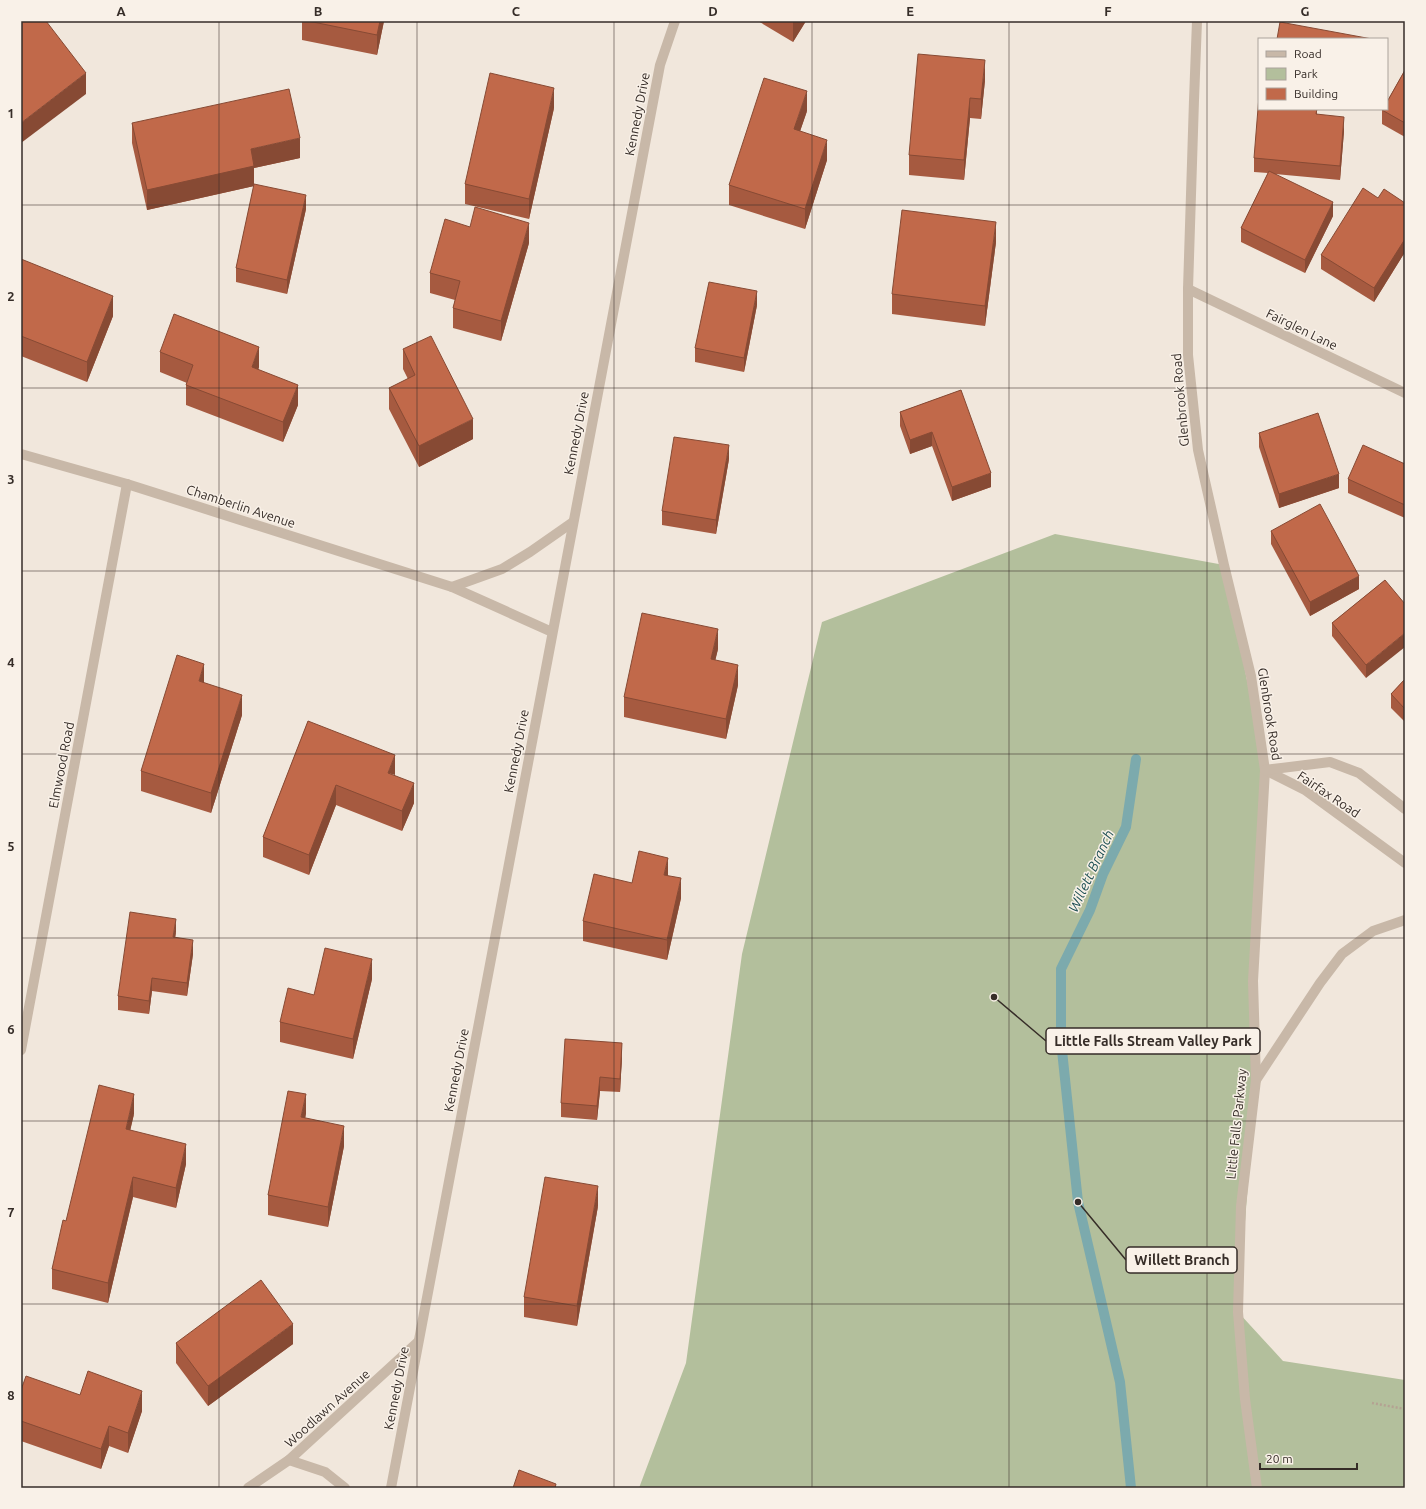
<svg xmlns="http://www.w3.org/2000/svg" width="1426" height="1509" font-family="Ubuntu,sans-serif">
	<rect width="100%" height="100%" fill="#f1e7dc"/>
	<path fill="#b3bf9c" d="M1055,534L1224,565L1265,770L1259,870L1256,1080L1238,1312L1283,1361L1405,1380V1488H639L686,1363L742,954L822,622Z"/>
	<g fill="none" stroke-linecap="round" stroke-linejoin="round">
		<path stroke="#7caaad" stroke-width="10" d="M1131,1488L1120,1382L1078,1202L1061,1041V969L1090,910L1103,874L1126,827L1136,759"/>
		<path stroke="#b4a292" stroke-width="2.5" stroke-dasharray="2 2" stroke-linecap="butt" d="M1372,1403L1405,1409"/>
		<g stroke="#c8b8a8" stroke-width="10">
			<path d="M1197,21L1194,100L1188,289V355L1198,450L1224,565L1251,676L1265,770L1253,981L1256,1080L1241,1206L1238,1312L1245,1399L1257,1488"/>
			<path d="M1188,289L1405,393"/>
			<path d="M21,454L127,484L452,587L552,632"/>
			<path d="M452,587L502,569L530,552L573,522"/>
			<path d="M1265,770L1305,790L1405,863"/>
			<path d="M1265,770L1330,762L1359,773L1405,809"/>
			<path d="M21,1050L127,484"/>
			<path d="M1256,1080L1320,983L1342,954L1373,931L1405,920"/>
			<path d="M289,1460L325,1472L345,1488"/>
			<path d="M248,1488L289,1460L418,1342"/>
			<path d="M391,1488L660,65L675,21"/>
		</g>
	</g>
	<g fill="#a65a40">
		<path d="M302,21H384L377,55L302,40Z"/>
		<path d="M758,21H806L793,42Z"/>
		<path d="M1405,70V137L1382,124V110Z"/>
		<path d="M985,80L981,119L970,118L964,180L909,175V155Z"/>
		<path d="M554,108L529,219L465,204V184Z"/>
		<path d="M1317,109V114L1344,131L1340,180L1275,174L1333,216L1305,273L1241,242V228L1268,173L1254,172V158Z"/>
		<path d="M807,111L800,131L827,160L805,229L729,205V185Z"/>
		<path d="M132,123L300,158L254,168V185L306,209L287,294L236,282V268L254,186L147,210L132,143Z"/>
		<path d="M1405,203V252L1374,302L1321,269V255Z"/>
		<path d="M996,242L985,326L892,314V294Z"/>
		<path d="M529,243L501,341L453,328V308L455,300L430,293V273Z"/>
		<path d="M21,259L113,316L87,382L21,356Z"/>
		<path d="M757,305L744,372L695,362V348Z"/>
		<path d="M403,349L473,439L419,467L389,409V388L408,379L403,369Z"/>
		<path d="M160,352L259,367L258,370L298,405L283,442L186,405V385L187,383L160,372Z"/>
		<path d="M961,390L991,487L952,501L932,446L910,454L900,426V412Z"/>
		<path d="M1259,433L1339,488L1279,508L1259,447Z"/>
		<path d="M729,459L716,534L662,525V511Z"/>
		<path d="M1405,464V518L1348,493V479Z"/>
		<path d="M1271,531L1359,589L1310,616L1271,544Z"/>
		<path d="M1385,580L1366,678L1332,636V623Z"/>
		<path d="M718,649L715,660L738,685L726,739L624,717V697Z"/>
		<path d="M1405,679V722L1391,708V694Z"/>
		<path d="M204,683L242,715L211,813L141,791V771Z"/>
		<path d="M308,721L394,776L414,803L402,831L336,805L309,875L263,857V837Z"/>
		<path d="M668,876L681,898L667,960L583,941V921Z"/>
		<path d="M176,932L175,938L193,954L187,996L152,991L149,1014L118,1010V996Z"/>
		<path d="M372,979L353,1059L280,1042V1022L314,995Z"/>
		<path d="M622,1057L620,1092L600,1091L597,1120L561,1117V1103Z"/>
		<path d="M134,1114L130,1130L186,1164L176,1208L133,1197L108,1303L52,1289V1269L66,1221Z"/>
		<path d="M306,1114L305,1118L344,1146L328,1227L268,1215V1195Z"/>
		<path d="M598,1206L577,1326L524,1317V1297Z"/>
		<path d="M176,1343L293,1344L208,1406L176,1363Z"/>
		<path d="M21,1390L80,1395L142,1411L128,1453L109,1446L101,1469L21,1441Z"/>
	</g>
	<g fill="#874a34">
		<path d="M380,21H384L377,55V35Z"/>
		<path d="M793,21H806L793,42Z"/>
		<path d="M985,60V80L981,119V99Z"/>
		<path d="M86,73V94L21,143V123Z"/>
		<path d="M554,88V108L529,219V199Z"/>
		<path d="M807,91V111L794,149V129Z"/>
		<path d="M970,98V118L964,180V160Z"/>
		<path d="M1344,117V131L1340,180V166Z"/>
		<path d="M300,138V158L254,168V186L147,210V190L251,149Z"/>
		<path d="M827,140V160L805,229V209Z"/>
		<path d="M306,195V209L287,294V280Z"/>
		<path d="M1333,202V216L1305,273V260Z"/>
		<path d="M996,222V242L985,326V306Z"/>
		<path d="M529,223V243L501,341V321Z"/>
		<path d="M1405,239V252L1374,302V288Z"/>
		<path d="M757,291V305L744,372V358Z"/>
		<path d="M113,296V316L87,382V362Z"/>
		<path d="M259,347V367L252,387V367Z"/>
		<path d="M298,385V405L283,442V422Z"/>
		<path d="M473,419V439L419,467V446Z"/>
		<path d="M932,432V446L910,454V440Z"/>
		<path d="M729,445V459L716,534V520Z"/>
		<path d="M991,473V487L952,501V487Z"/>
		<path d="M1339,474V488L1279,508V494Z"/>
		<path d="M1359,576V589L1310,616V602Z"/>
		<path d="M718,629V649L711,679V659Z"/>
		<path d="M1405,633V647L1366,678V665Z"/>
		<path d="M204,664V684L199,681Z"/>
		<path d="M738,665V685L726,739V719Z"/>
		<path d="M242,695V715L211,813V793Z"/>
		<path d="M395,755V775L388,773Z"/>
		<path d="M414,783V803L402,831V811Z"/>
		<path d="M336,785V805L309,875V855Z"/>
		<path d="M668,858V878L664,875Z"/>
		<path d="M681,878V898L667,960V940Z"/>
		<path d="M176,919V932L173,951V937Z"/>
		<path d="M193,940V954L187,996V983Z"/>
		<path d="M372,959V979L353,1059V1039Z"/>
		<path d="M152,978V991L149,1014V1001Z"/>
		<path d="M622,1043V1057L620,1092V1079Z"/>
		<path d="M600,1077V1091L597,1120V1106Z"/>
		<path d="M134,1094V1114L126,1149V1129Z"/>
		<path d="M306,1094V1114L301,1137V1117Z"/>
		<path d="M344,1126V1146L328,1227V1207Z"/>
		<path d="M186,1144V1164L176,1208V1188Z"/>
		<path d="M133,1177V1197L108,1303V1283Z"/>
		<path d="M598,1186V1206L577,1326V1306Z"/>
		<path d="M293,1324V1344L208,1406V1386Z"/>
		<path d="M142,1391V1411L128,1453V1433Z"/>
		<path d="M109,1426V1446L101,1469V1449Z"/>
	</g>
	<g fill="#c1694a" stroke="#874a34">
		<path d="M21,21H46L86,73L21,123Z"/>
		<path d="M308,21H380L377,35Z"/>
		<path d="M1280,22L1372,39H1277Z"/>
		<path d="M918,54L985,60L981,99L970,98L964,160L909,155Z"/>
		<path d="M1405,70V123L1382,110L1383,109H1387V102Z"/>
		<path d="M490,73L554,88L529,199L465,184Z"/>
		<path d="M764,78L807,91L794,129L827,140L805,209L729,185Z"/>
		<path d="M289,89L300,138L251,149L254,166L147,190L132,123Z"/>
		<path d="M1259,96V109H1317L1316,114L1344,117L1340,166L1254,158Z"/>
		<path d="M1269,171L1333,202L1305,260L1241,228Z"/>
		<path d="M254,184L306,195L287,280L236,268Z"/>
		<path d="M1363,188L1378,198L1384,189L1405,203V239L1374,288L1321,255Z"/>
		<path d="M475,207L529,223L501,321L453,308L460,281L430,273L445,219L470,227Z"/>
		<path d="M902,210L996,222L985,306L892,294Z"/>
		<path d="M21,259L113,296L87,362L21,336Z"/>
		<path d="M709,282L757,291L744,358L695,348Z"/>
		<path d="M174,314L259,347L252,367L298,385L283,422L186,385L193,365L160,352Z"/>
		<path d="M431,336L473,419L419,446L389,388L415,375L403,349Z"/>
		<path d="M961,390L991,473L952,487L932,432L910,440L900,412Z"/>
		<path d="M1318,413L1339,474L1279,494L1259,433Z"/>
		<path d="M674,437L729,445L716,520L662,511Z"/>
		<path d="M1363,445L1405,464V505L1348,479Z"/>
		<path d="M1320,504L1359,576L1310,602L1271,531Z"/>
		<path d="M1385,580L1405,604V633L1366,665L1332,623Z"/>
		<path d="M642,613L718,629L711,659L738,665L726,719L624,697Z"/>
		<path d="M177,655L204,664L199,681L242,695L211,793L141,771Z"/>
		<path d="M1405,679V709L1391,694Z"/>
		<path d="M308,721L395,755L388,773L414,783L402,811L336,785L309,855L263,837Z"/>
		<path d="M639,851L668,858L664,875L681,878L667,940L583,921L594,874L632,883Z"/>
		<path d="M130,912L176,919L173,937L193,940L187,983L152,978L149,1001L118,996Z"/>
		<path d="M325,948L372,959L353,1039L280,1022L288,988L314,995Z"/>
		<path d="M565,1039L622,1043L620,1079L600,1077L597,1106L561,1103Z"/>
		<path d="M99,1085L134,1094L126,1129L186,1144L176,1188L133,1177L108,1283L52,1269L63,1220L66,1221Z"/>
		<path d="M288,1091L306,1094L301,1117L344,1126L328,1207L268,1195Z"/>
		<path d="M545,1177L598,1186L577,1306L524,1297Z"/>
		<path d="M261,1280L293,1324L208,1386L176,1343Z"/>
		<path d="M88,1371L142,1391L128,1433L109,1426L101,1449L21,1421V1390L26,1376L80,1395Z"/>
		<path d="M519,1470L556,1484L555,1488H513Z"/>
	</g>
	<path fill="none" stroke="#362d28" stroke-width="1" stroke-opacity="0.55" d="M219,21V1488M417,21V1488M614,21V1488M812,21V1488M1009,21V1488M1207,21V1488M21,205H1405M21,388H1405M21,571H1405M21,754H1405M21,938H1405M21,1121H1405M21,1304H1405"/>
	<g text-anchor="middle" stroke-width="3" stroke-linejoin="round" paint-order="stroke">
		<g font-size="13" fill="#362d28" stroke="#f9f1e8">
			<text transform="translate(637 114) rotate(-79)" y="5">Kennedy Drive</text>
			<text transform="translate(1302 329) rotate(26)" y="5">Fairglen Lane</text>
			<text transform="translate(1180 400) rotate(-95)" y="5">Glenbrook Road</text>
			<text transform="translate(576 433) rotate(-79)" y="5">Kennedy Drive</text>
			<text transform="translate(241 506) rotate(18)" y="5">Chamberlin Avenue</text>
			<text transform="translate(1270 714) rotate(81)" y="5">Glenbrook Road</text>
			<text transform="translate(516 751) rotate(-79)" y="5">Kennedy Drive</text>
			<text transform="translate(61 765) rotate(-79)" y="5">Elmwood Road</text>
			<text transform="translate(1329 794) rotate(34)" y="5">Fairfax Road</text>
			<text transform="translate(456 1070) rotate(-79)" y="5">Kennedy Drive</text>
			<text transform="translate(1236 1124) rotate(-84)" y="5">Little Falls Parkway</text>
			<text transform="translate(396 1388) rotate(-79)" y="5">Kennedy Drive</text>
			<text transform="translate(327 1408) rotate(-42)" y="5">Woodlawn Avenue</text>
		</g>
		<g font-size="14" font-style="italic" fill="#1f5155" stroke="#f9f1e8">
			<text transform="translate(1091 871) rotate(-65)" y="5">Willett Branch</text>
		</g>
	</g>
	<path fill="none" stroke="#362d28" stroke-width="1.5" d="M994 997L1046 1041M1078 1202L1126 1260"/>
	<g fill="#362d28" stroke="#f9f1e8" stroke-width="1.5">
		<circle cx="994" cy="997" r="4"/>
		<circle cx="1078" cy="1202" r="4"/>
	</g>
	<g fill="#f9f1e8" stroke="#362d28" stroke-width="1.5">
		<rect x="1046" y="1028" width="214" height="26" rx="4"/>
		<rect x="1126" y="1247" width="111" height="26" rx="4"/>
	</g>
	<g font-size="14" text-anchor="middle" font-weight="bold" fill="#362d28">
		<text x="1153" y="1046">Little Falls Stream Valley Park</text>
		<text x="1182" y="1265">Willett Branch</text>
	</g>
	<rect width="1426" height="1509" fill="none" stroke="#f9f1e8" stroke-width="44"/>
	<rect x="1258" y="38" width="130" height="72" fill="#f9f1e8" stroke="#aba39b"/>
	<rect x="1266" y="51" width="20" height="6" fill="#c8b8a8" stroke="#aba39b"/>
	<text x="1294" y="58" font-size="12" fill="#362d28">Road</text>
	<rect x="1266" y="68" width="20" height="12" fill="#b3bf9c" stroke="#aba39b"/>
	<text x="1294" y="78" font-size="12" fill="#362d28">Park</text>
	<rect x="1266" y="88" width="20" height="12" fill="#c1694a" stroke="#aba39b"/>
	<text x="1294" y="98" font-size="12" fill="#362d28">Building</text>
	<path d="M1260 1463v6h97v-6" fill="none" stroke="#362d28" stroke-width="2"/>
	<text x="1266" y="1463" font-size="12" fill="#362d28" stroke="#f9f1e8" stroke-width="3" paint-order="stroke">20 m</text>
	<rect x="22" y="22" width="1382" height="1465" fill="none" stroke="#362d28" stroke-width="1.5"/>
	<g font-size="13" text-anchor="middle" font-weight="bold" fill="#362d28">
		<text x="121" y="16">A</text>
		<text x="318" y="16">B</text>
		<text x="516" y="16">C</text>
		<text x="713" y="16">D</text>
		<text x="910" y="16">E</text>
		<text x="1108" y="16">F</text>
		<text x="1305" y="16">G</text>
		<text x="11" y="118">1</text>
		<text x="11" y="301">2</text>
		<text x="11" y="484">3</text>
		<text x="11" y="667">4</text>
		<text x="11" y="851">5</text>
		<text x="11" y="1034">6</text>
		<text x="11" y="1217">7</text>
		<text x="11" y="1400">8</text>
	</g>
</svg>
